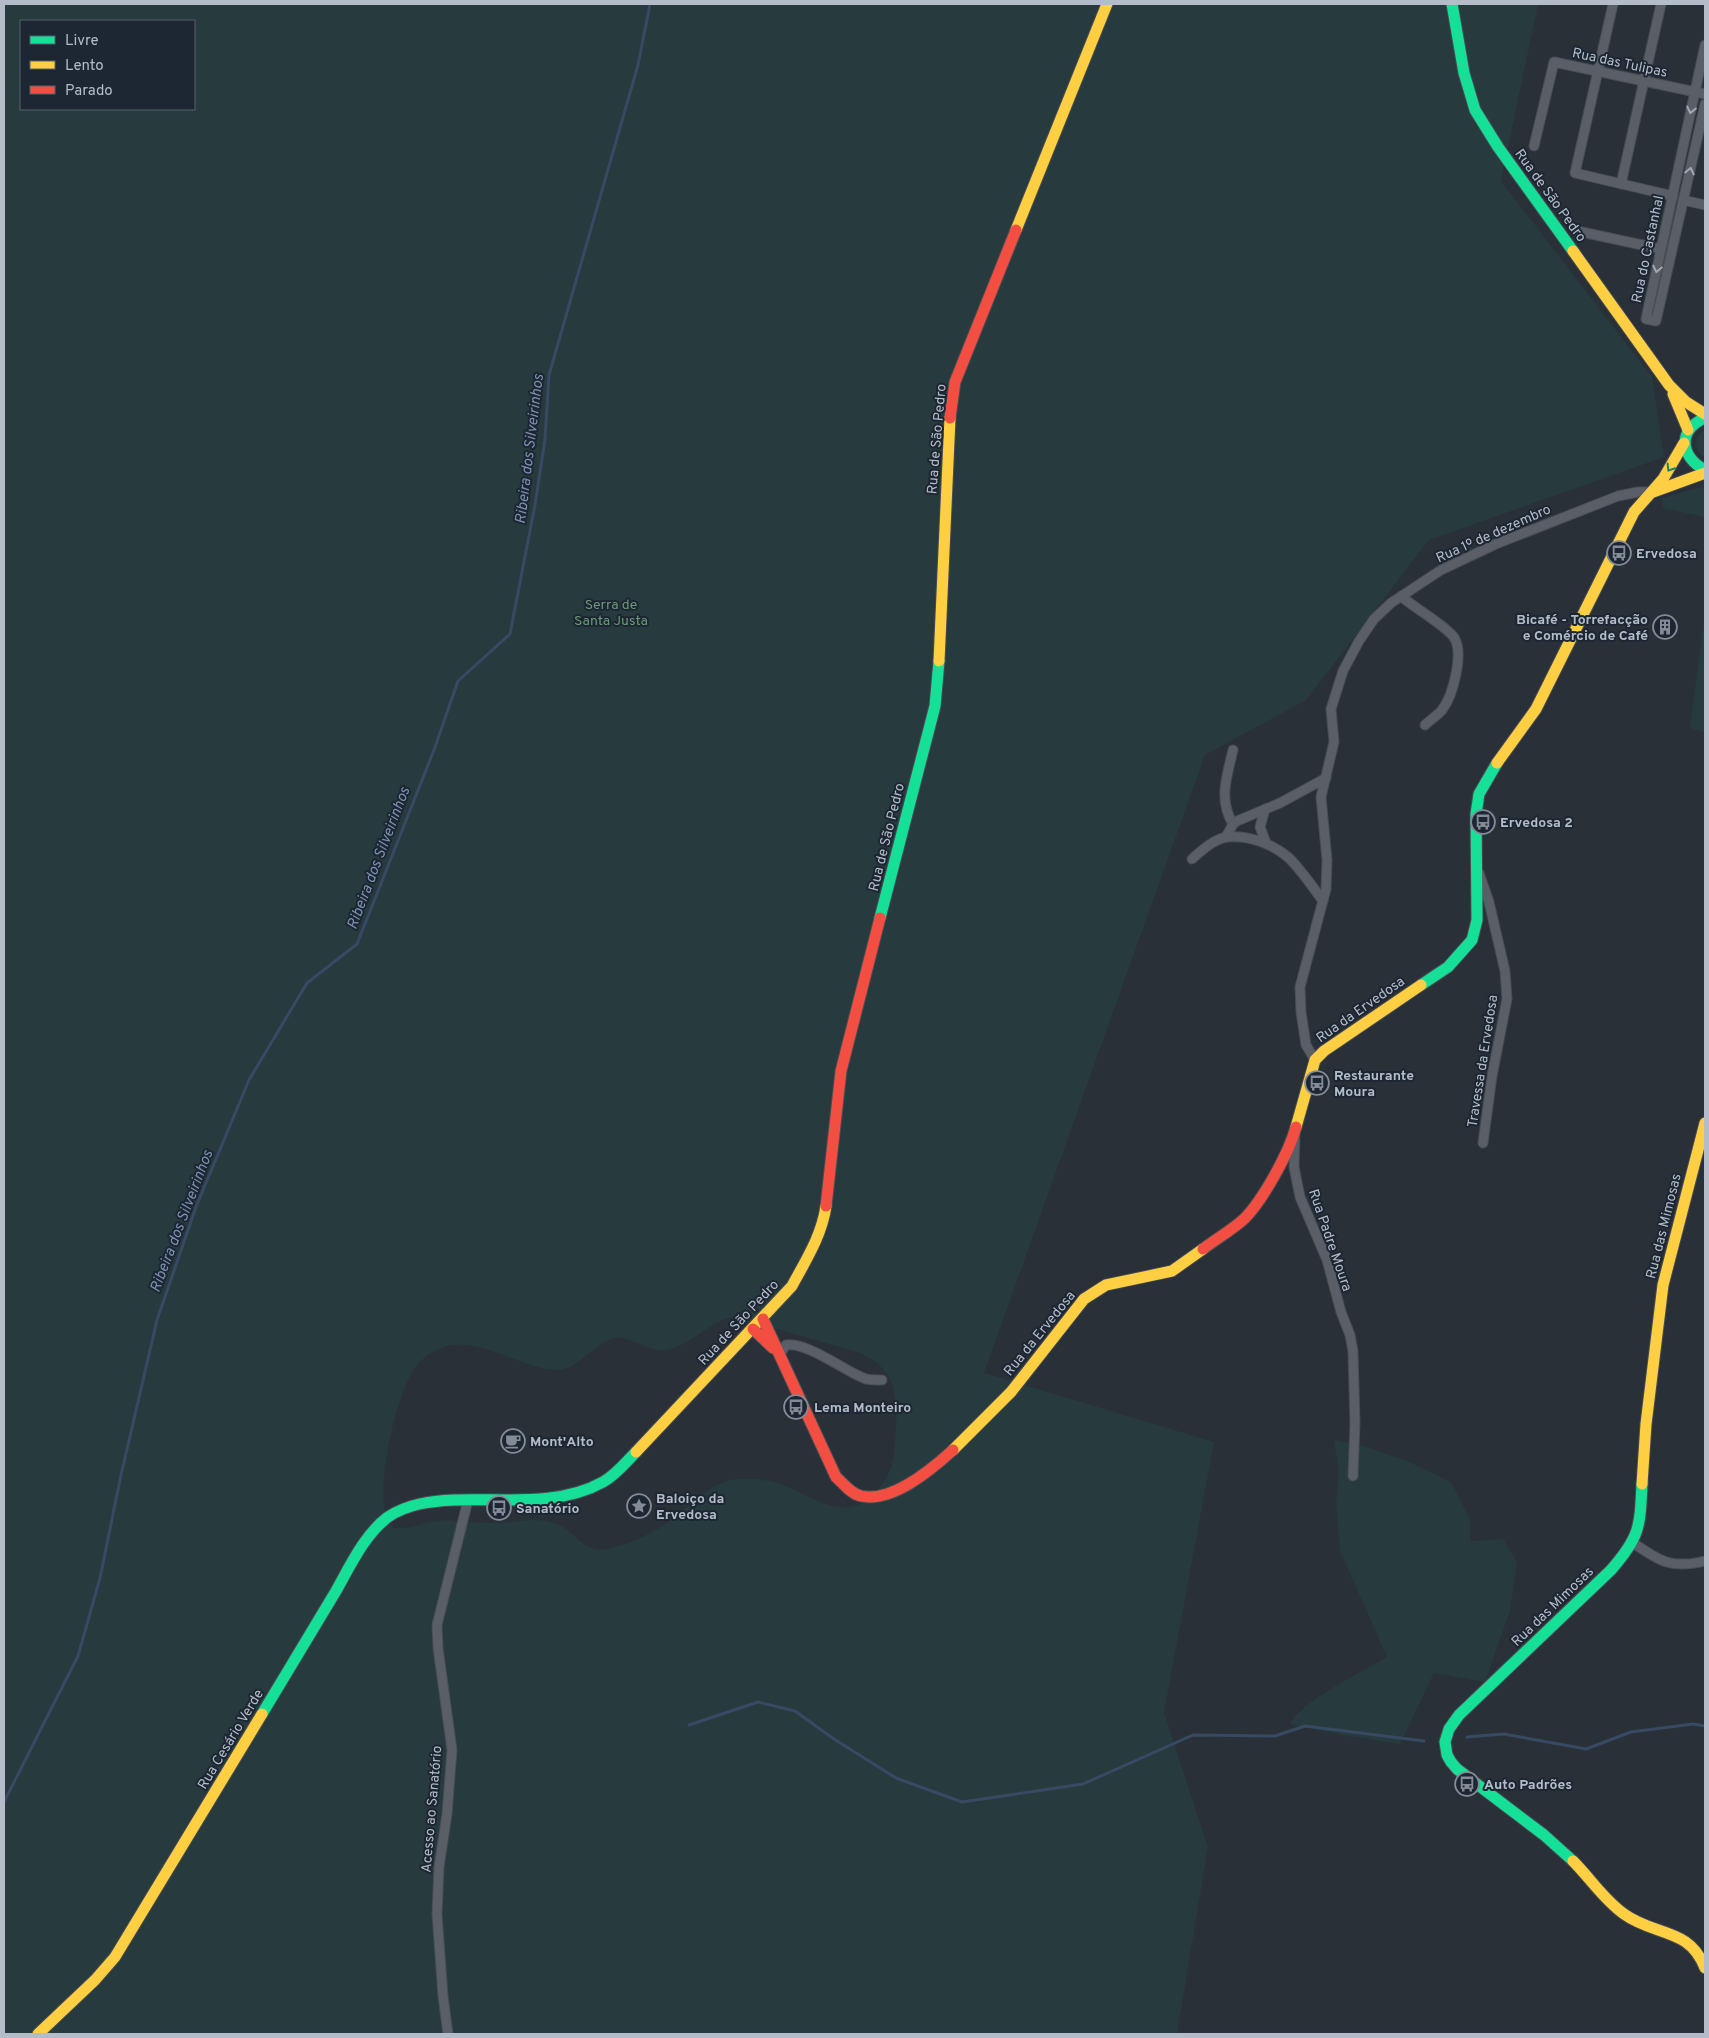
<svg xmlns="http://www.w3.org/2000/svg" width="1709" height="2038" font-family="Overpass,sans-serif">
	<rect width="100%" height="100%" fill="#2a3038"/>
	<g fill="#273a3e" fill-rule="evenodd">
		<path d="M4,4H1538L1501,181L1652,377L1664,457L1429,540L1306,700L1205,755L984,1373L1214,1442L1164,1713L1208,1847L1177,2034H4ZM21,21H194V109H21ZM732,1317L742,1318C767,1326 793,1334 819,1341C837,1347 861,1350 876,1362C881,1366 888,1375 891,1381C899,1402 896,1431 894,1453C892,1474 877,1499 855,1506C832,1513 804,1493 783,1485C769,1480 754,1478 739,1479C709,1480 685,1512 661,1527C646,1536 630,1543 613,1548C580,1557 575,1525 546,1521C529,1518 511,1523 493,1523C474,1524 453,1518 433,1522C419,1524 408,1530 394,1528C391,1525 388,1522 387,1519C375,1487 396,1392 417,1365C423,1358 433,1351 441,1348C477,1334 523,1370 559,1370C577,1370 593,1345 611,1339C631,1333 646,1353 665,1350C690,1346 706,1324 732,1317Z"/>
		<path d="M1705,430V458C1693,450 1693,437 1705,430Z"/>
		<path d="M1705,486V517L1663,508L1662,498Z"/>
		<path d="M1705,614V732L1690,728Z"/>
		<path d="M1334,1440L1364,1446L1409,1462L1451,1482L1470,1519V1541L1503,1539L1517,1562L1510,1611L1485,1682L1434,1673L1400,1744L1342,1735L1290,1724C1299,1703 1365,1670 1387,1657L1340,1551L1336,1502L1339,1474Z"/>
	</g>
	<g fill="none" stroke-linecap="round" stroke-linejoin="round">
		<g stroke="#384963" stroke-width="3">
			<path d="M689,1725L758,1702L795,1711L834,1739L896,1778L962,1802L1083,1784L1193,1735L1275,1736L1305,1726L1424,1741"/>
			<path d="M1467,1737L1504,1734L1586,1749L1631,1732L1693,1724L1705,1726"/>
			<path d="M4,1802L78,1656L100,1578L121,1475L157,1320L196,1207L249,1080L307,983L357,944L434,750L458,681L510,634L535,505L545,439L549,375L638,65L650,4"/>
		</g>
		<g stroke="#484c53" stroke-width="11">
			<g id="street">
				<path d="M1613,4L1575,173L1673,196"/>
				<path d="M1705,45L1646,319L1656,321L1705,104"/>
				<path d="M1534,146L1554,62L1705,94"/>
				<path d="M1621,184L1661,4"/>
				<path d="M1683,200L1705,205"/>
				<path d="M1577,231L1661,249"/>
				<path d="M1401,596C1417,610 1439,621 1453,636C1465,651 1453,696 1442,710C1437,716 1430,720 1425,725"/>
				<path d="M1233,750C1227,776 1218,800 1233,824"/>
				<path d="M1265,809L1260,827L1266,843"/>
				<path d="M1226,837L1233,824L1237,821L1280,803L1326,778"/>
				<path d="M1192,859C1201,851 1215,838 1228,837C1249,835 1273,844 1289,858C1302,871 1312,886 1323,901"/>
				<path d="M1479,873L1489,902L1505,971L1507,999L1492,1076L1483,1143"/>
				<path d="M1315,1060L1306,1045L1301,1012L1300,987L1326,889L1327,860L1321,797L1334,742L1331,709L1343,671L1359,641L1374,619L1391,603L1441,570L1496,544L1618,496L1638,492H1653"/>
				<path d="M1295,1134L1294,1167L1300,1197L1327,1260L1341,1312L1350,1335L1353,1351L1355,1423L1353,1476"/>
				<path d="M779,1355L786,1345C806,1341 846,1372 866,1379C871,1380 877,1380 882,1380"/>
				<path d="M1632,1542C1660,1562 1672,1569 1705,1561"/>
				<path d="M448,2034L443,1996L437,1914L439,1867L447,1814L452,1750L438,1648L437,1625L468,1500"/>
			</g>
		</g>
		<g stroke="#484c53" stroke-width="13">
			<g id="fast">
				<path d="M1452,4L1464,73L1475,110L1498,147L1573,251"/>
				<path d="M1705,418C1677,430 1680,457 1705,470"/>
				<path d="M880,918L935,706L939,661"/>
				<path d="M1421,985L1448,967L1472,940L1477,920L1476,814L1479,794L1497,763"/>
				<path d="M262,1714C287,1673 311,1632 336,1591C350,1566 365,1534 388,1517C407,1504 431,1501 454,1500C502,1498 558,1507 603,1482C616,1475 626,1462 636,1452"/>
				<path d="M1573,1861L1544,1835L1457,1769L1451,1762L1447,1755L1445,1742L1449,1729L1459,1715L1611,1570C1640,1537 1640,1527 1642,1484"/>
			</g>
		</g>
		<g stroke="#484c53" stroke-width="13">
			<g id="slow">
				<path d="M1016,230L1107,4"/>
				<path d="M1573,251L1669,385L1686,402L1705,414"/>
				<path d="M1673,394L1688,430"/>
				<path d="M1653,492L1705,473"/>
				<path d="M939,661L950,418"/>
				<path d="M1497,763L1536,709L1634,512L1663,479L1684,443"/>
				<path d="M1296,1127L1315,1060L1324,1051L1421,985"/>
				<path d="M953,1450L1011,1392L1084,1299L1106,1285L1172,1271L1203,1249"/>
				<path d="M636,1452L792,1286C806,1260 822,1235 826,1206"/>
				<path d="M1642,1484L1646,1424L1663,1285L1705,1123"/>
				<path d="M1573,1861C1590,1878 1604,1900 1624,1914C1656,1937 1689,1927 1705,1968"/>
				<path d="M38,2034L95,1980L115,1957L262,1714"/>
			</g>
		</g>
		<g stroke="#484c53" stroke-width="13">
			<g id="jam">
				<path d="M950,418L955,382L1016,230"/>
				<path d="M826,1206L841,1071L880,918"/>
				<path d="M1203,1249C1216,1239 1232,1230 1244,1219C1263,1200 1289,1153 1296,1127"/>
				<path d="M763,1319L836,1477C843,1483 851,1494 861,1496C892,1503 931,1470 953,1450"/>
				<path d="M753,1329L773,1348"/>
			</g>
		</g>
		<use href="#street" stroke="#5a5e66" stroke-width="9"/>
		<use href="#fast" stroke="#16e098" stroke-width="11"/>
		<use href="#slow" stroke="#ffcf43" stroke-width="11"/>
		<use href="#jam" stroke="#f24e42" stroke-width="11"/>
	</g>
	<defs><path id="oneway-chevron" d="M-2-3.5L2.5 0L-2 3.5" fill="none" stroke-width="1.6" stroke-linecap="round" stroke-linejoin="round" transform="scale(1.25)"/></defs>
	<g stroke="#a2a9b5">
		<use href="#oneway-chevron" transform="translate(1691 110) rotate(102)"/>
		<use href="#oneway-chevron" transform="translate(1690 171) rotate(-77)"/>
		<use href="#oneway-chevron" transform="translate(1657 269) rotate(102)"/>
	</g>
	<use stroke="#1a8366" href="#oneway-chevron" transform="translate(1670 468) rotate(122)"/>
	<defs>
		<g id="bus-ring" transform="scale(1.25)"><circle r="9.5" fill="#1d2633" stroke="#848b96" stroke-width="1.5"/><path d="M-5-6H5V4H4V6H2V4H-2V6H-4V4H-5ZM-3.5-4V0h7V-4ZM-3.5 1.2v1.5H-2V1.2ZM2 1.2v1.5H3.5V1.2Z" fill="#848b96"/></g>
		<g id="building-ring" transform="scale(1.25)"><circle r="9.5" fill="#1d2633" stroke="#848b96" stroke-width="1.5"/><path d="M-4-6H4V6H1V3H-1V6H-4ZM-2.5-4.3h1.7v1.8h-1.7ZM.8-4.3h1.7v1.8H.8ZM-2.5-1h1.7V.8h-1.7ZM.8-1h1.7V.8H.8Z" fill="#848b96"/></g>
		<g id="cafe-ring" transform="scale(1.25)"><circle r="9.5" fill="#1d2633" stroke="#848b96" stroke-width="1.5"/><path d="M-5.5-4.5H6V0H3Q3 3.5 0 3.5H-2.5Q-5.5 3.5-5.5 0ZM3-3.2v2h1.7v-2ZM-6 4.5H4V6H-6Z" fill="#848b96"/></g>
		<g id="sight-ring" transform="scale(1.25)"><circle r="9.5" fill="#1d2633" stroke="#848b96" stroke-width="1.5"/><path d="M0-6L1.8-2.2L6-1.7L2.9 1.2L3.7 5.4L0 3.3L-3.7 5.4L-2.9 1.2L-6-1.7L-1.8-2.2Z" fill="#848b96"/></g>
	</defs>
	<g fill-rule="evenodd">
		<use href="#bus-ring" x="1619" y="553"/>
		<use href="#building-ring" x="1665" y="627"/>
		<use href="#bus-ring" x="1483" y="822"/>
		<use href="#bus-ring" x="1317" y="1083"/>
		<use href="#bus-ring" x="796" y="1407"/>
		<use href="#cafe-ring" x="513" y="1441"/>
		<use href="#sight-ring" x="639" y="1506"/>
		<use href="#bus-ring" x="499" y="1508"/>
		<use href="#bus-ring" x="1467" y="1784"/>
	</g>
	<g text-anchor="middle" stroke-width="4" stroke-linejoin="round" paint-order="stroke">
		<g font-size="14" fill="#b4bcc9" stroke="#1d2633">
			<text transform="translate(1620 62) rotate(12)" y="5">Rua das Tulipas</text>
			<text transform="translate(1551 195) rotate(54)" y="5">Rua de São Pedro</text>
			<text transform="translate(1647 249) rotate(-78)" y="5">Rua do Castanhal</text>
			<text transform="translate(936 439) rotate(-85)" y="5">Rua de São Pedro</text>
			<text transform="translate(1493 533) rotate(-24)" y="5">Rua 1º de dezembro</text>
			<text transform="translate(886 837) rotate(-76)" y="5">Rua de São Pedro</text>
			<text transform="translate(1360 1009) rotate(-35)" y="5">Rua da Ervedosa</text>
			<text transform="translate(1482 1061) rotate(-81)" y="5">Travessa da Ervedosa</text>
			<text transform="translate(1663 1226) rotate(-76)" y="5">Rua das Mimosas</text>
			<text transform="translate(1331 1240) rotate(71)" y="5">Rua Padre Moura</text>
			<text transform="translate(738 1322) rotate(-47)" y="5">Rua de São Pedro</text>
			<text transform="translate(1039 1333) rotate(-51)" y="5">Rua da Ervedosa</text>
			<text transform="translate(1552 1606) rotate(-44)" y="5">Rua das Mimosas</text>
			<text transform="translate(230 1739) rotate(-59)" y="5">Rua Cesário Verde</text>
			<text transform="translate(431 1809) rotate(-85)" y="5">Acesso ao Sanatório</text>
		</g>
		<g font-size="14" font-weight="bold" fill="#b4bcc9" stroke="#1d2633" text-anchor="start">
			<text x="1636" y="558">Ervedosa</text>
			<text x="1648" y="624" text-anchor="end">Bicafé - Torrefacção<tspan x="1648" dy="16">e Comércio de Café</tspan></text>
			<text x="1500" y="827">Ervedosa 2</text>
			<text x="1334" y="1080">Restaurante<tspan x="1334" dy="16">Moura</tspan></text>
			<text x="814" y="1412">Lema Monteiro</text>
			<text x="530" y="1446">Mont'Alto</text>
			<text x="656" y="1503">Baloiço da<tspan x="656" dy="16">Ervedosa</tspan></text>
			<text x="516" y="1513">Sanatório</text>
			<text x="1484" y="1789">Auto Padrões</text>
		</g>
		<g font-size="14" fill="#6b9a76" stroke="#1d2633">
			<text x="611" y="609">Serra de<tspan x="611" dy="16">Santa Justa</tspan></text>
		</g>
		<g font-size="15" font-style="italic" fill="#7c92b1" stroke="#1d2633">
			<text transform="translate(529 449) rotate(-83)" y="5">Ribeira dos Silveirinhos</text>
			<text transform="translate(378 858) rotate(-69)" y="5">Ribeira dos Silveirinhos</text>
			<text transform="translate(181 1221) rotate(-69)" y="5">Ribeira dos Silveirinhos</text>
		</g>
	</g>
	<rect width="1709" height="2038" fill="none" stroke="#b4bcc9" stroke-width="10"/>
	<rect x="20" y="20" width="175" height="90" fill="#1d2633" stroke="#59626f"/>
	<rect x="30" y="36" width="25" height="8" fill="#16e098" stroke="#59626f"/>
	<text x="65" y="45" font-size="15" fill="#b4bcc9">Livre</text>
	<rect x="30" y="61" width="25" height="8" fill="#ffcf43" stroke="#59626f"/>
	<text x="65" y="70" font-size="15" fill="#b4bcc9">Lento</text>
	<rect x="30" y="86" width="25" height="8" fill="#f24e42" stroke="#59626f"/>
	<text x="65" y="95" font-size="15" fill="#b4bcc9">Parado</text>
</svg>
